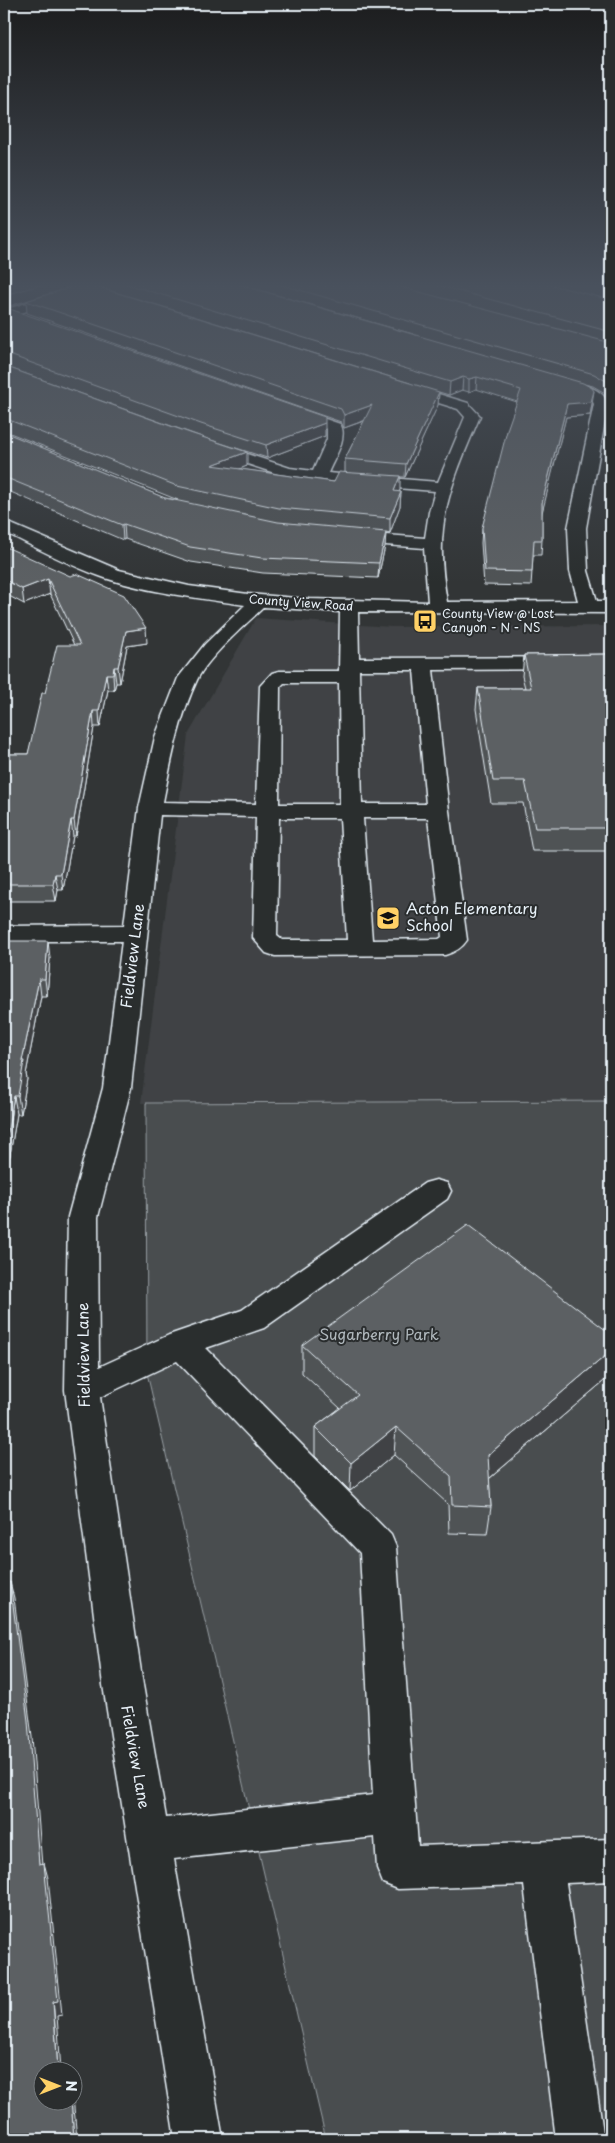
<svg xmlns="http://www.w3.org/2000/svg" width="615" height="2143" font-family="'Playpen Sans',sans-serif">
	<rect width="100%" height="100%" fill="#323536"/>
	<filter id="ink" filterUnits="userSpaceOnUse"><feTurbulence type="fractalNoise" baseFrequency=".02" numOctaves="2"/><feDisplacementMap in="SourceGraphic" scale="10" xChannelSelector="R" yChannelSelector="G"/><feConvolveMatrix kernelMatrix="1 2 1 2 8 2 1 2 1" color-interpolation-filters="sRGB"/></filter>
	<g filter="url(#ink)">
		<path fill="#3f4244" d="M256,618L392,627L611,626V1101L141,1103L188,735Z"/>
		<path fill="#494d4f" stroke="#989fa4" d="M611,1101V2139H326L147,1373L146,1103Z"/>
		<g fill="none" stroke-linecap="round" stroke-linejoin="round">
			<g stroke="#e8f1f8" stroke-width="3">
				<g id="minor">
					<path d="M61,283H80L117,294L119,297L113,301L63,286Z"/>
					<path d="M63,292L69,296L67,299L4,318V310Z"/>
					<path d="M559,379C576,383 602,386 608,404L586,528L588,571L597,601H611V613L358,612L359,658L611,657V669L433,670L449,811L467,940C462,948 455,952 445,955L275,956L266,953L253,938L256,817L160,815L131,1088L98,1217L99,1367L169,1335L242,1310L425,1183L436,1180L447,1183L451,1191L447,1199L264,1328L206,1348L391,1535L396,1547L418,1846L611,1839V1881L566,1883L604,2139H556L524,1885L398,1889L383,1883L377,1868L375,1837L174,1859L223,2139H175L103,1685L65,1390L68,1217L103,1088L122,941H4V926L124,925L139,808L155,737L178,678L205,644L245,605C198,598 150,593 105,578C70,566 37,548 4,532V521L119,570L189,586L248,594L309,599L428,602L424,548L347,542L341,541L338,537L341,533L347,532L425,538L429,512L435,491L318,482L287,477L208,451L205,448L208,445L213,443L290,468L313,471L327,439V429L285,414L283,411L285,408L290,407L340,424C349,437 333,460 328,473L438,482L465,417L458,409L397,390L395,387L397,384L402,383L468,403L480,416C465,452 447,490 443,529C440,554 443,578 447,602L578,601L570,571L568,528L594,404L592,400L582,394L554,386L552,383L554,380ZM264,607L340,612L339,671H279L272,673L260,686L256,804L163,802C171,761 179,718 197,680C208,657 245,625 264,607ZM359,670H414L426,804H362ZM284,683H339L340,804H279L280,687ZM279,818H340L347,940H282L277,936ZM363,818H428L442,937L439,939L372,940ZM177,1361L360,1553L373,1795L166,1818L143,1685L100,1397Z"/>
				</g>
			</g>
			<use href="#minor" fill="#2a2d2e" fill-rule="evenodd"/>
		</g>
		<g fill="#4f5355" stroke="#e8f1f8">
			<path d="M4,283L66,289L9,306H4Z"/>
			<path d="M96,283H234L413,334L235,283H611V413L608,414L610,403L605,393L593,386L584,384L592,404L590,415L566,417L542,511V540L541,555H533L531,586L484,585L481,543L482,528L517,402L476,389L469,392L462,390L449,395L439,392L438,405L405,477H400L399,492H401L400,506L390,533L386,532L385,546L378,578L263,573L191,562L125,539L123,540L6,490L4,491V432L165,498L178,500L5,431L4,432V307L325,436L267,458L202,437L4,366L247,466L239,469L334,482L345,472V459L364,421L344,428L341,422L27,313L26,301L410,383L99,287Z"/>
			<path d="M611,500V538L610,509Z"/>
			<path d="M4,546L147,643L127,646L120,683H116L114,690H108L100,727H94L76,836H73L63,890H58L56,901H4V754H28L45,693L74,645L50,594L24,604L9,596L4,598Z"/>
			<path d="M611,654V851H532L523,803H491L476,709L478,688H525L522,676L524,655Z"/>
			<path d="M4,941L50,958L47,996H41L26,1074L27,1079L21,1114H17L4,1189Z"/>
			<path d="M611,1334V1375L489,1479L491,1507L487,1534L449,1533L448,1504L394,1455L350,1491L315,1456V1427L340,1408L302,1373V1345Z"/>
		</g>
		<g fill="#404345" stroke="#e8f1f8">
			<path d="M47,283H66V289L9,306L8,294Z"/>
			<path d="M463,377L462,390L449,395L450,382Z"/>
			<path d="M477,377L476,389L469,392V379Z"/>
			<path d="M594,391L590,415L566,417L541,517L542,503L567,404Z"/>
			<path d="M439,392L438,405L405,477L406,464Z"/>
			<path d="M611,400V413L608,414L610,401Z"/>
			<path d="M372,405L371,418L344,428V415Z"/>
			<path d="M325,423V436L267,458L266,445Z"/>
			<path d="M247,452V466L213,479L212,465Z"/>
			<path d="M400,476V490L393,505L394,491Z"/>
			<path d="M4,477L6,490L4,491Z"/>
			<path d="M401,492L400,506L390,533V518Z"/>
			<path d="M124,524L125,539L123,540L122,525Z"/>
			<path d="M386,532L385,546L378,578L379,563Z"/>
			<path d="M48,579L50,594L24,604L22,589Z"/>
			<path d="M7,581L9,596L4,598V583Z"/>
			<path d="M146,628L147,643L127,646L120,683L118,667L126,631Z"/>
			<path d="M114,667L116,683L114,690L113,674Z"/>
			<path d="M106,674L108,690L100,727L99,711Z"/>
			<path d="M93,711L94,727L76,836L74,820Z"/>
			<path d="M71,820L73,836L63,890L61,874Z"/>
			<path d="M55,874L58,890L56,901L53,884Z"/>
			<path d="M48,941L50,958L47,996L45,979Z"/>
			<path d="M39,979L41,996L26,1074L27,1079L21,1114L18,1096L22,1061Z"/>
			<path d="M14,1096L17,1114L4,1189V1153Z"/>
			<path d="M611,1351V1375L484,1483L488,1455Z"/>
			<path d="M396,1427L394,1455L350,1491L351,1463Z"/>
			<path d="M10,1582L14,1598L32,1737L43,1879L39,1864Z"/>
			<path d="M44,1863L48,1878L62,2015L57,2016L61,2070H58Z"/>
			<path d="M72,2087L77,2139H74L71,2100H72Z"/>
		</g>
		<g fill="#5c6063" stroke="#e8f1f8">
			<path d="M4,283H47L8,294H4Z"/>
			<path d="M85,283L439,392L406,464L345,459L372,405L344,415L341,409L26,301Z"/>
			<path d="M123,283H234L583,383L592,388L594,391L591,402L567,404L542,503V540H534L532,572L485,571L482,528L508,427L521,390L477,377L469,379L463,377L450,382Z"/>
			<path d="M275,283H386L611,343V390L606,381L594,374Z"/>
			<path d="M429,283H544L611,300V332Z"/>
			<path d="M589,283H611V288Z"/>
			<path d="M4,307L325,417V423L266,445L201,424L4,353Z"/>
			<path d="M4,366L190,433L247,452L212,465L334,482L339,472L400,476L394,491L401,492L390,518L279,508L177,486L4,418Z"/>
			<path d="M4,432L165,498L278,522L386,532L379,563L262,558L190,547L124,524L122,525L4,477Z"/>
			<path d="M4,546L70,576L77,574L124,595L146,628L126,631L118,667H114L113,674H106L99,711H93L74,820H71L61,874H55L53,884H4V754H28L42,693H45L57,645H80L48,579L22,589L7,581L4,583Z"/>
			<path d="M611,654V828H535L525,781H493L478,688H531L524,655Z"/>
			<path d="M4,941H48L45,979H39L22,1061H24L18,1096H14L4,1153Z"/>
			<path d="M468,1225L611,1334V1351L488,1455L491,1507L452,1505L451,1476L396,1427L351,1463L315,1427L358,1395L302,1345Z"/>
			<path d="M10,1582L28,1721L39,1864L44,1863L58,2001L53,2002L58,2070L68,2068V2070H42V2100H71L74,2139H4V1583Z"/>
		</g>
	</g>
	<linearGradient id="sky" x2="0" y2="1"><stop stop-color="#1c1d1e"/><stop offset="0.49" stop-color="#49515d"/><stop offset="1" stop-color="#49515d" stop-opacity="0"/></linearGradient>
	<rect width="615" height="583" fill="url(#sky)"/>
	<defs>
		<g id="bus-square" transform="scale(1.25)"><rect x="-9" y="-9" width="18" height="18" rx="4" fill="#ffd166" stroke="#2a2d2e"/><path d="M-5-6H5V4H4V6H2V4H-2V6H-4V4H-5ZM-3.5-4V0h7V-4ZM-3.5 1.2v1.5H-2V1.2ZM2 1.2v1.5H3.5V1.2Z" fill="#111"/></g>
		<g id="school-square" transform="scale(1.25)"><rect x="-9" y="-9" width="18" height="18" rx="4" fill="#ffd166" stroke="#2a2d2e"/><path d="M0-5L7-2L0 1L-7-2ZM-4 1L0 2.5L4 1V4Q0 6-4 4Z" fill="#111"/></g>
	</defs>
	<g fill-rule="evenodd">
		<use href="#bus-square" x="425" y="621"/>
		<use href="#school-square" x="388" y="918"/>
	</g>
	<g text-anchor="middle" stroke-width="4" stroke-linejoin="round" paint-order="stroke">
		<g font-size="12" fill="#e8f1f8" stroke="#2a2d2e">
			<text transform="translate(301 603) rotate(4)" y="4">County View Road</text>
		</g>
		<g font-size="12" fill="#e8f1f8" stroke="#2a2d2e" text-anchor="start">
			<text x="442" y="618">County View @ Lost<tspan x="442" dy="14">Canyon - N - NS</tspan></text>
		</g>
		<g font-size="15" fill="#e8f1f8" stroke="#2a2d2e" text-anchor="start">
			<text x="406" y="914">Acton Elementary<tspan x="406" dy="17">School</tspan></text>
		</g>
		<g font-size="15" fill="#e8f1f8" stroke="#2a2d2e">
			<text transform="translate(133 956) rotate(-83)" y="5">Fieldview Lane</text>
			<text transform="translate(84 1355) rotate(-91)" y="5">Fieldview Lane</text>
			<text transform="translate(135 1757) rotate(80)" y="5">Fieldview Lane</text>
		</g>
		<g font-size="15" fill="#b0b8bd" stroke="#2a2d2e">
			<text x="379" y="1340">Sugarberry Park</text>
		</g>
	</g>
	<rect width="615" height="2143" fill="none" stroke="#2a2d2e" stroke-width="20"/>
	<rect x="10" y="10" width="595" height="2123" fill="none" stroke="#e8f1f8" stroke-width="2" filter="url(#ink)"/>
	<g transform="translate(58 2086) rotate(90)"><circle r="24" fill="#2a2d2e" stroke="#767b7f"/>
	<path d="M0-4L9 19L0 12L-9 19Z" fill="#ffd166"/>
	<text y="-8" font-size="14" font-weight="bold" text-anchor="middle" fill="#e8f1f8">N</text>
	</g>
</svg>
